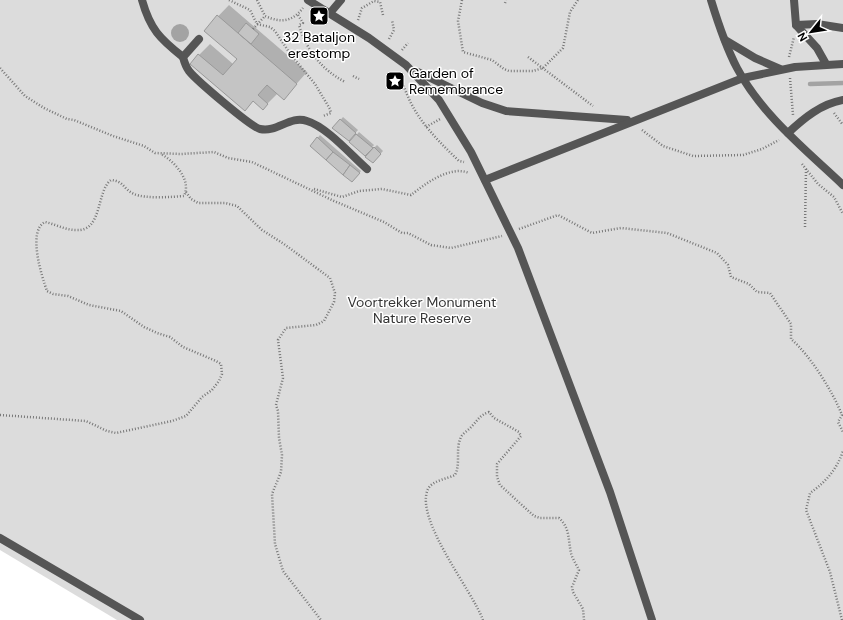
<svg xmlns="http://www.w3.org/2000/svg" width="843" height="620" font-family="'DM Sans',sans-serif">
	<rect width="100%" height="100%" fill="#fff"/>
	<path fill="#dcdcdc" d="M0,0H843V620H117L0,550Z"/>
	<circle fill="#a3a3a3" cx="180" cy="33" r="9"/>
	<g fill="#0003">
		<path d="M229,5L307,72L284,98L278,93L263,108L254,100L245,109L199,55L210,44L233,64L238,59L205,30Z"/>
		<path d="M343,117L358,130L349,140L334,128Z"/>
		<path d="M359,132L374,145L365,155L351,142Z"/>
		<path d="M320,135L361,171L352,181L311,146Z"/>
		<path d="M377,145L383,151L373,162V149Z"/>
	</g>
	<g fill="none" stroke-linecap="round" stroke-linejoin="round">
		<path stroke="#a3a3a3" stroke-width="4.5" d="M810,84L843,83"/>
	</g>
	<g fill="#c4c4c4" stroke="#999">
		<path d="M217,15L297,84L284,100L267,85L258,95L268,104L263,110L253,101L245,111L190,64L198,54L223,75L237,59L204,31Z"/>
		<path d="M246,23L259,34L251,44L238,33Z"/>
		<path d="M340,119L356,133L349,141L332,128Z"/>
		<path d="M356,134L373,148L365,156L349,142Z"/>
		<path d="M317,137L333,152L326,160L310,146Z"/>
		<path d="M374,147L381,154L373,163L365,157Z"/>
		<path d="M333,152L350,165L343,175L326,160Z"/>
		<path d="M350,165L360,173L352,182L343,175Z"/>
	</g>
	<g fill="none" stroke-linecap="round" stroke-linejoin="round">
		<g stroke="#777" stroke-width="2.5" stroke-dasharray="1 2" stroke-linecap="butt">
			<path d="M229,0L250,10L257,24L270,27L275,31L291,55L315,84L330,109L331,113L323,116"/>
			<path d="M257,0L265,16C281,23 292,22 303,8"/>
			<path d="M462,0L458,21L463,52L492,60L504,69L509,71H533L543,68L563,48L570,12L578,0"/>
			<path d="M505,3L506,0"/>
			<path d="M298,15L303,23L299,25C307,51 321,69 345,82"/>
			<path d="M358,20L362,8L374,1L380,2L383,15"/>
			<path d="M253,29L265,16"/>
			<path d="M389,39L394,30L392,20"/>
			<path d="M402,50L408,43"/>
			<path d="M528,57L593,106"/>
			<path d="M789,57L794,37"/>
			<path d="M0,68L25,96L44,108L67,119L74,120L113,136L144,146L155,153L181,154L214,152L228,158L252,162L334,201L384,222L402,233H408L431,245L451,248L502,236"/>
			<path d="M353,76L359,79"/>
			<path d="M401,77C411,114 432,135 459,161L464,162"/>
			<path d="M790,78L793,115"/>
			<path d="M834,113L843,125"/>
			<path d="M426,127L440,119"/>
			<path d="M642,130L663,146L693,156L743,155L762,149L779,140"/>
			<path d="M802,164L818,184L834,197L843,214"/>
			<path d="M314,189L342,197L359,191L382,189L411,195C425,184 450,165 469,173"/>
			<path d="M186,192L191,199L198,203H225L237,206L262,230L284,244L330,278L335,293L334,302L324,321L316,325L286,328L278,340L283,378L276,405L278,411L279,438L282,455L281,472L272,494L275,544L283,571L321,620"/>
			<path d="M805,227L806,169"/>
			<path d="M519,229L558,215L592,233L621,228L667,233L717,253L728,265L731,277L749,284L757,292L770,293L791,324V339C810,355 833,392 842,415L838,422L843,432"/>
			<path d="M0,415L86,421L107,431L116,433L172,421L186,416L202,397L212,390L219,381L222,374L221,364L216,361L183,347L170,337L157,333L144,327L121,311L89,305L68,296L53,294L47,291C42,277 27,231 45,222C55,224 65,230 76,230C103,232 96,191 111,180C124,181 123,189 134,194C145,199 172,197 184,196C192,180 174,161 161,154"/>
			<path d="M483,620C472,590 414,519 428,489C433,480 447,479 455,475C461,463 455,450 461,437C463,433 469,430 472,426C478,420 480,415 489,412L494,418L519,432L521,436L497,464V477L500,485L534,516L540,518H559C570,528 568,539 571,553C572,558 576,564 579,570L572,587L573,592L583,609L584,620"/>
			<path d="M842,620L830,572L806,510L810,493C826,482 837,469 843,451"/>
		</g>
		<g stroke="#555" stroke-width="8">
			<path d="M142,0C150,29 160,39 183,57"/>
			<path d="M330,13L341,0"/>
			<path d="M199,39L183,57C184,61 186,67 189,71C196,80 251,127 260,129C277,133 290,115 307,121C327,127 351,155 367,169"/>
			<path d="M788,133C804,118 821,104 843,100"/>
			<path d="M0,538L140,620"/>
		</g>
		<g stroke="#555" stroke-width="8">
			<path d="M308,0L369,38L406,65L439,100L471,152L518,248L610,492L652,620"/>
			<path d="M711,0C718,23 726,47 737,68C762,115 805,149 843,185"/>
			<path d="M794,0L796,25L817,48L826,64"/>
			<path d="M796,25L817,24L843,28"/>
			<path d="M725,40L755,58L780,69"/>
			<path d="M418,72L482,103L506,111L627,120"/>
			<path d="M485,180L743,78L795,67L843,64"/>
		</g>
	</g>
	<defs>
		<g id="sight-square" transform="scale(1)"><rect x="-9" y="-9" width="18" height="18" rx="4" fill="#000" stroke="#fff"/><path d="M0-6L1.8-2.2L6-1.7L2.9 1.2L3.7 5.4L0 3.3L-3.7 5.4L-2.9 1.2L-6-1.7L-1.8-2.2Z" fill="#fff"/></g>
	</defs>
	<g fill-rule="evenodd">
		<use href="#sight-square" x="319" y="16"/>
		<use href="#sight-square" x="395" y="81"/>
	</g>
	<g text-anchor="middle" stroke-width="3" stroke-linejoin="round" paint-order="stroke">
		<g font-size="14" fill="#000" stroke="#fff">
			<text x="319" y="42">32 Bataljon<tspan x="319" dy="16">erestomp</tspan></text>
			<text x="409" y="78" text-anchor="start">Garden of<tspan x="409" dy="16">Remembrance</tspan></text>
		</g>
		<g font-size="14" fill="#333" stroke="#fff">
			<text x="422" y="307">Voortrekker Monument<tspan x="422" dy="16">Nature Reserve</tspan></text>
		</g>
	</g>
	<g transform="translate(811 32) rotate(240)" stroke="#ffffff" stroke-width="3" paint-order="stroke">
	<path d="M0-3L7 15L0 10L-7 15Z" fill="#000000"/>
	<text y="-6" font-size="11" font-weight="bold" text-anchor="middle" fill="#000000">N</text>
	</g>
</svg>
